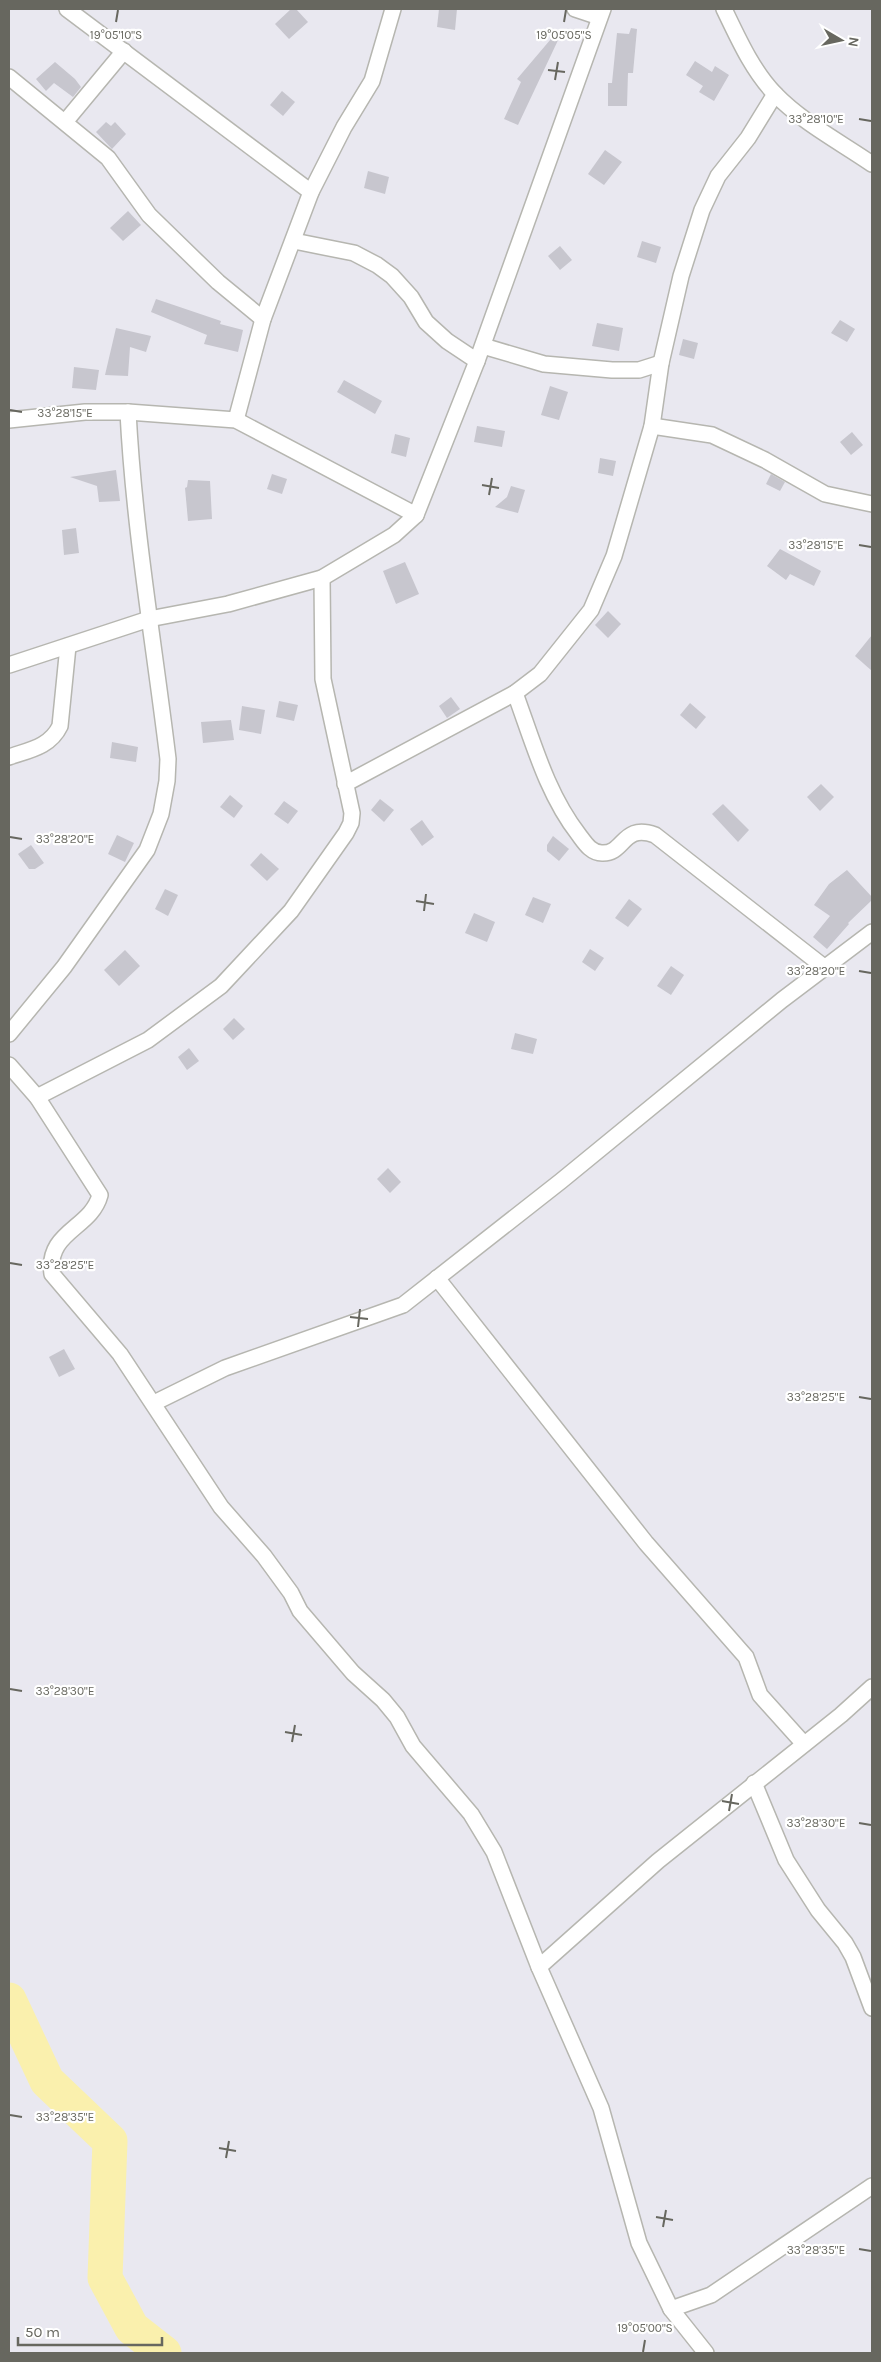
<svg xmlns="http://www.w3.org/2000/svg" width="881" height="2362" font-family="Karla,sans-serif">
	<rect width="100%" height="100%" fill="#e9e8f0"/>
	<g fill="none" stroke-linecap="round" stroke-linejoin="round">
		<path stroke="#faf0ad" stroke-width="35" d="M9,2000L47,2081L110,2141L105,2278L132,2328L164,2353"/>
	</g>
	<g fill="#c7c6ce">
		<path d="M291,9H296L308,22L289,39L275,24Z"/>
		<path d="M439,9H457L455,30L437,27Z"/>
		<path d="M631,28L637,29L633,73H628L627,106H608V83H612L617,33L629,34Z"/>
		<path d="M556,33L560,36L518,125L504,119L521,82L517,79Z"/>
		<path d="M695,61L712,72L715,66L729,75L714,101L699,92L703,86L686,75Z"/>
		<path d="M55,62L75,79L81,87L73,97L54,83L46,91L36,79Z"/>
		<path d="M282,91L295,102L283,116L270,105Z"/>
		<path d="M106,122L111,126L115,122L126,134L112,149L96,132Z"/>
		<path d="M605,150L622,162L604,185L588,174Z"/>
		<path d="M368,171L389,177L385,194L364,188Z"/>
		<path d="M128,211L141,225L123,241L110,228Z"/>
		<path d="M642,241L661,247L656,263L637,257Z"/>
		<path d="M560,246L572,260L560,270L548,256Z"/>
		<path d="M156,299L221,321L220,324L243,330L238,352L204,344L207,335L151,312Z"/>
		<path d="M840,320L855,329L847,342L831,333Z"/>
		<path d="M597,323L623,328L619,351L592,346Z"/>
		<path d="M116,328L151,336L146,352L130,347L128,376L105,375Z"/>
		<path d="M683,339L698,343L694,359L679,355Z"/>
		<path d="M74,367L99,370L96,390L72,388Z"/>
		<path d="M344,380L382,401L375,414L337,392Z"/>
		<path d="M550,386L568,392L559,420L541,415Z"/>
		<path d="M477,426L505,431L502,447L474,442Z"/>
		<path d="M852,432L863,445L851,455L840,442Z"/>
		<path d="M395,434L410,438L406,457L391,453Z"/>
		<path d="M600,458L616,461L613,476L598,473Z"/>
		<path d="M116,470L120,501L99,502L97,486L70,477Z"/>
		<path d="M272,474L287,479L282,494L267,489Z"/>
		<path d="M771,474L785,482L780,491L766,484Z"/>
		<path d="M188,480L210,481L212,519L188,521L185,488L187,487Z"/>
		<path d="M511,486L525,490L518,513L495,507L507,497Z"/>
		<path d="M76,528L79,553L64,555L62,530Z"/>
		<path d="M780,549L821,571L814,586L790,574L786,580L767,566Z"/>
		<path d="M405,562L419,594L396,604L383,571Z"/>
		<path d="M608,611L621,624L608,638L595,625Z"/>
		<path d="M872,635V671L855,656Z"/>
		<path d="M451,697L460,709L447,718L439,706Z"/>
		<path d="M279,701L298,705L294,721L276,717Z"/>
		<path d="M690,703L706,717L696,729L680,715Z"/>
		<path d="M242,706L265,710L261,734L239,730Z"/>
		<path d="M231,720L234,740L203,743L201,722Z"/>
		<path d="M112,742L138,747L136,762L110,758Z"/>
		<path d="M821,784L834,797L820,811L807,797Z"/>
		<path d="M230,795L243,806L234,818L220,807Z"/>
		<path d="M380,799L394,810L384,822L371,810Z"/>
		<path d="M284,801L298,811L288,824L274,814Z"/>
		<path d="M723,804L749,830L738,842L712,814Z"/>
		<path d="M422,820L434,837L422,846L410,829Z"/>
		<path d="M117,835L134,843L125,862L108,854Z"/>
		<path d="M553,836L569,849L559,861L547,851V845Z"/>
		<path d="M31,845L44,863L35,869H29L18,854Z"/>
		<path d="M261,853L279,869L267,881L250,865Z"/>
		<path d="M847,870L872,897V900L848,923L849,924L827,949L813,937L830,916L814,905L829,884Z"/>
		<path d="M165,889L178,895L168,916L155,909Z"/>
		<path d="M533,897L551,904L543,923L525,915Z"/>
		<path d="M629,899L642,909L628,927L615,918Z"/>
		<path d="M474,913L495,922L487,942L465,933Z"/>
		<path d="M590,949L604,958L595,971L582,962Z"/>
		<path d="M125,950L140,966L119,986L104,970Z"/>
		<path d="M671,966L684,975L671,995L657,986Z"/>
		<path d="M234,1018L245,1029L233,1040L223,1029Z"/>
		<path d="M515,1033L537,1039L533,1054L511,1049Z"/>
		<path d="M189,1048L199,1061L187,1070L178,1057Z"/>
		<path d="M388,1168L401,1182L390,1193L377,1179Z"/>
		<path d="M64,1349L75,1369L59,1377L49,1357Z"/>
	</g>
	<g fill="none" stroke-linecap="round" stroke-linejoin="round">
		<g stroke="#b6b6b0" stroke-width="18">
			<g id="minor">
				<path d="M67,9L311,192"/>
				<path d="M575,9L599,17"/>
				<path d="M724,9C738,38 752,70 775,94C802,122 840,142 872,164"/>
				<path d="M9,77L108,158L149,215L218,282L263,319"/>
				<path d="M65,122L124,51"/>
				<path d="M294,241L354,253L377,265L392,276L411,297L426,322L447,341L477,361"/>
				<path d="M483,346L544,364L612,370H639L661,363"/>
				<path d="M9,420L85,412H128L236,420L416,515"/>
				<path d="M236,420L263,319L311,192L344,127L372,81L393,9"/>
				<path d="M652,426L712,435L765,460L825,494L872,504"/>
				<path d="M9,665L149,619L228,604L322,578L394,535L416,515L477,361L603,9"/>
				<path d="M515,693C533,742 547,794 579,835C585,843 591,853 602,853C625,854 622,823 655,835L824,967"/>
				<path d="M9,757C29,750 50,747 60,726L68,646"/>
				<path d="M345,784L515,693L540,674L591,610L614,556L652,426L661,363L681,276L702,210L718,176L748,138L775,94"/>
				<path d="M9,1034L64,967L147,850L161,814L167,781L168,759C154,643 134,529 128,412"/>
				<path d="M9,1065L37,1097L100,1195C91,1229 46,1231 52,1274L120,1354L221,1507L264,1556L291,1593L300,1611L353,1673L383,1700L397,1717L413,1746L471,1814L494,1852L539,1967L601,2108L639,2243L671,2309L706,2353"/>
				<path d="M37,1097L148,1040L221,986L291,911L346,833L351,823L352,813L323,679L322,578"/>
				<path d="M437,1278L646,1543L746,1657L760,1695L804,1744"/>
				<path d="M154,1403L225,1368L403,1305L561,1181L782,1000L872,932"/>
				<path d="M754,1783L786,1860L818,1910L845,1943L853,1957L872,2008"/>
				<path d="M539,1967L658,1861L841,1715L872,1687"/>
				<path d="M671,2309L711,2295L872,2186"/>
			</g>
		</g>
		<use href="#minor" stroke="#fff" stroke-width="15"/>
	</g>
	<path fill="none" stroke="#67675f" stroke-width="2" d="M116,22L118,10M564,22L566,10M548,70L565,72M555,80L558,62M859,119L871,121M10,410L22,412M482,485L499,488M489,495L492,478M859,545L871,547M10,837L22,839M416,901L434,904M424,911L426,894M859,971L871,973M10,1263L22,1265M350,1317L368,1319M358,1327L360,1309M859,1397L871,1399M10,1689L22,1691M285,1732L302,1735M292,1742L295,1725M722,1801L739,1804M729,1811L732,1794M859,1823L871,1825M10,2115L22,2117M219,2148L236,2151M226,2158L229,2141M656,2217L673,2220M663,2227L666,2210M859,2249L871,2251M643,2352L645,2340"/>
	<g font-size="12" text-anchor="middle" fill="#67675f" stroke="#fff" stroke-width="4.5" stroke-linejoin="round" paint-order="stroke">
		<text x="116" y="39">19°05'10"S</text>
		<text x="564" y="39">19°05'05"S</text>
		<text x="816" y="123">33°28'10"E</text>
		<text x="65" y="417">33°28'15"E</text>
		<text x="816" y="549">33°28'15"E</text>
		<text x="65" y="843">33°28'20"E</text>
		<text x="816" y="975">33°28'20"E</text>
		<text x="65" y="1269">33°28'25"E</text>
		<text x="816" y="1401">33°28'25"E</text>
		<text x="65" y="1695">33°28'30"E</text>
		<text x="816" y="1827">33°28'30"E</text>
		<text x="65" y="2121">33°28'35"E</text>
		<text x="816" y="2254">33°28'35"E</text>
		<text x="645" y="2332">19°05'00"S</text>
	</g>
	<rect width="881" height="2362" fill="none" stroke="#67675f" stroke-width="20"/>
	<g transform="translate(841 40) rotate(99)" stroke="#ffffff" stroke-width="4" paint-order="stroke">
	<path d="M0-4L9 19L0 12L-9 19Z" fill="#67675f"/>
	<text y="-8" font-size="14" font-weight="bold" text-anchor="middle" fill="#67675f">N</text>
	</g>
	<path d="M18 2337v8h144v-8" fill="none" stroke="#67675f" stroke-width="2.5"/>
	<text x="25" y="2337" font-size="15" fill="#67675f" stroke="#ffffff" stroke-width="4" paint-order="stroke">50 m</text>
</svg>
